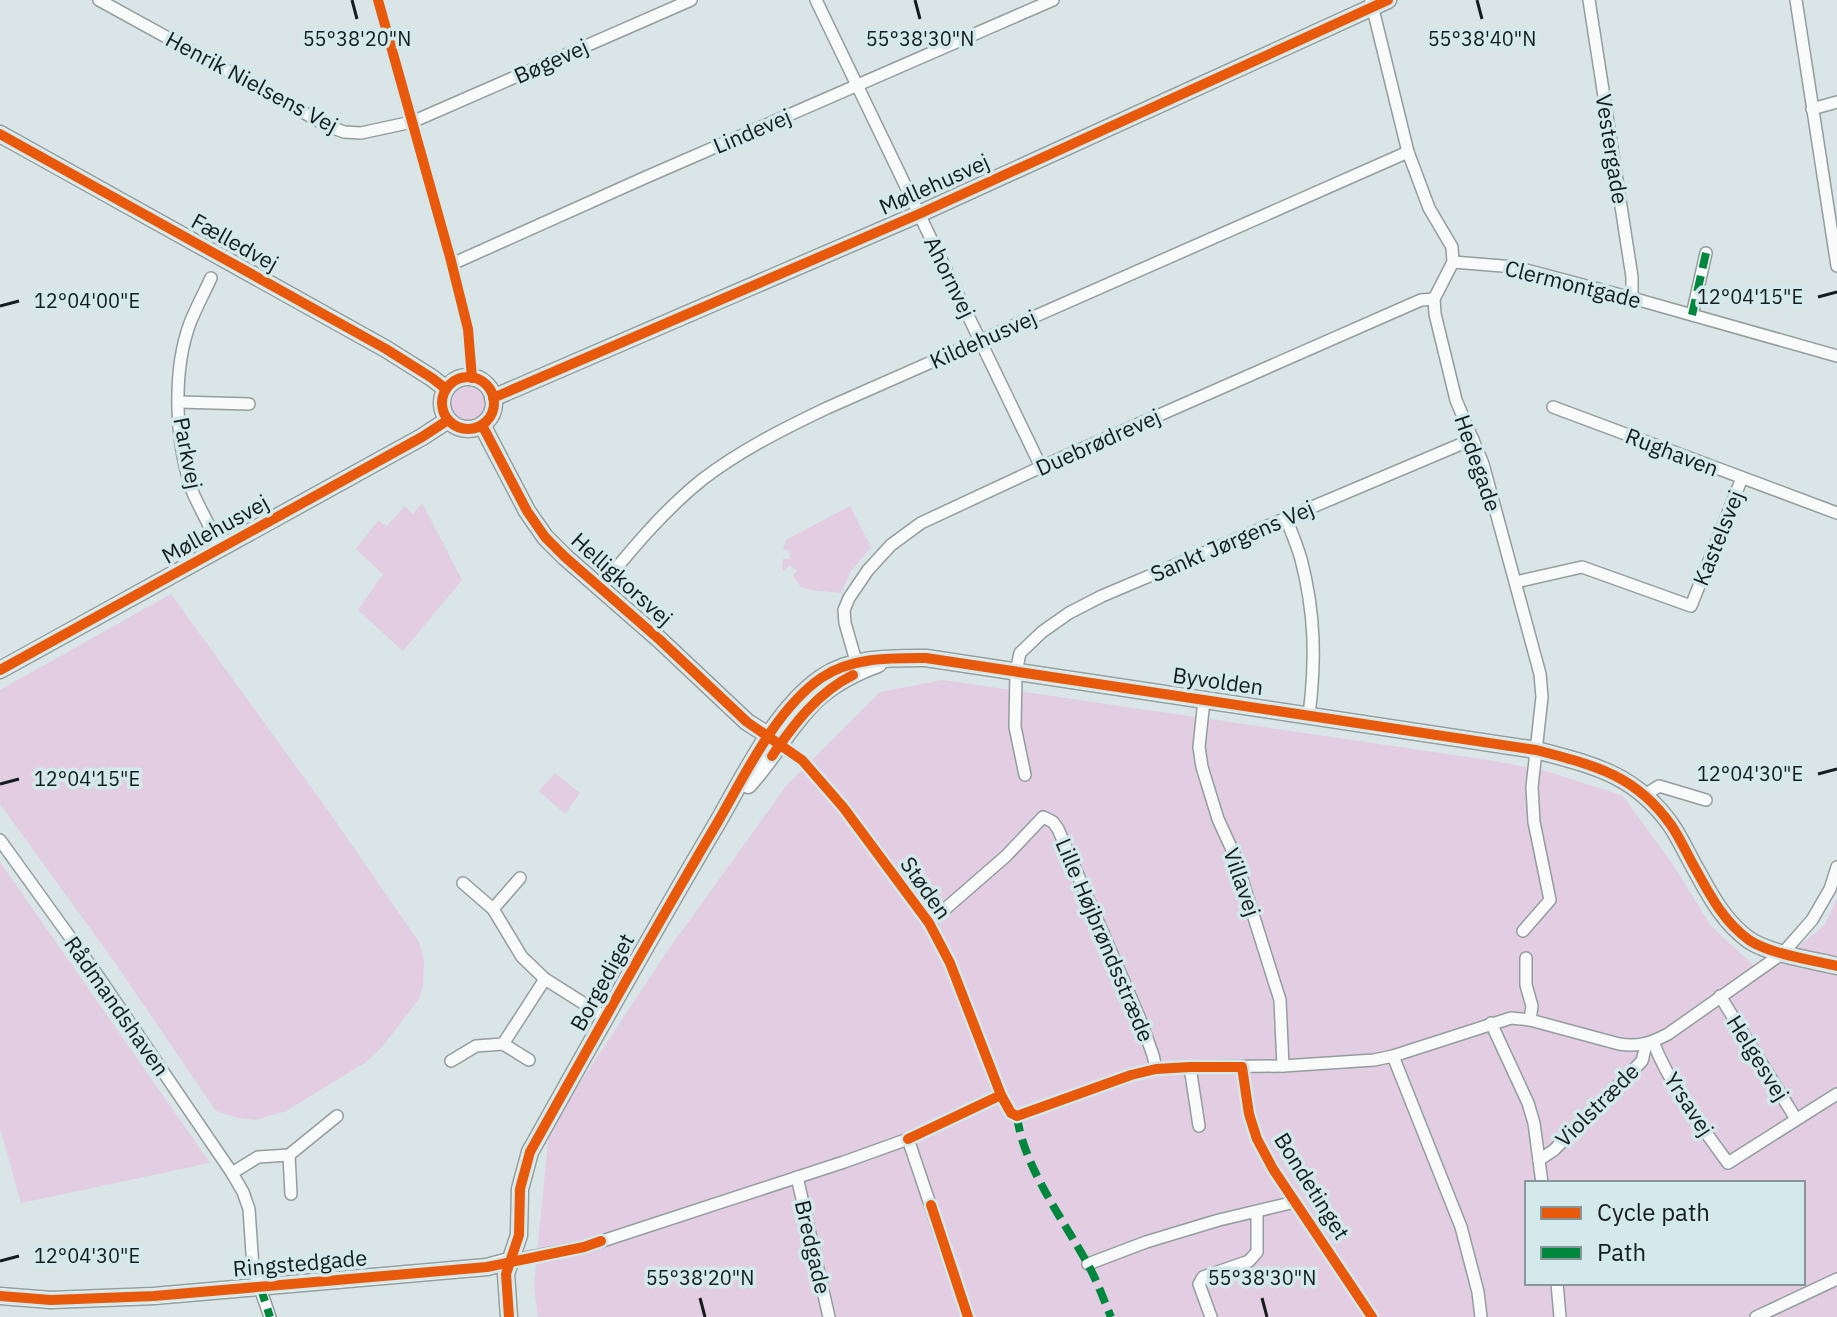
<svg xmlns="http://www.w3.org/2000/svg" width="1837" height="1317" font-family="'IBM Plex Sans',sans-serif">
	<rect width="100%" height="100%" fill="#d9e5e6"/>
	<g fill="#e2cde3" fill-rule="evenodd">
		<circle cx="468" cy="404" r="17"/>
		<path d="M422,503L462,580L403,651L358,610L383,574L356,549L378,521L387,526L405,506L413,514Z"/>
		<path d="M850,506L871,547L851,571L841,593L811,590L801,587L793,576L797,570L789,565L784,571L782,570L783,559H790L789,550H783L786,540Z"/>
		<path d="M171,594L329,812L419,942L424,960L423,985L419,999L382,1047L366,1062L286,1111L255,1120L238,1118L216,1111L113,960L0,804V690Z"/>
		<path d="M943,680L1488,760L1542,770L1622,795L1672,863L1711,926L1763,974L1824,926L1837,899V1317H538L534,1286L549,1130L664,956L786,786L880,692ZM1527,1183H1803V1283H1527Z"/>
		<path d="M555,773L580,793L565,814L539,791Z"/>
		<path d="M0,863V862L210,1163L21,1203L0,1128Z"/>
	</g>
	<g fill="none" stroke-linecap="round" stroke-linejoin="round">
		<g stroke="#949d9e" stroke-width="14">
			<g id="street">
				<path d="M99,0L328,126L344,132L361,133L412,122L691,0"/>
				<path d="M378,0L450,257L468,329L472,378"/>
				<path d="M816,0L1041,467"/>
				<path d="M1589,0L1632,277V298"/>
				<path d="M1796,0L1837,266"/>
				<path d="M1371,1L1408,152L1429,208L1452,247L1453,262L1434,299L1435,314L1456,400L1483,464L1540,674L1542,697L1532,787L1534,822L1550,900L1523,931"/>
				<path d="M1812,109L1837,102"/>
				<path d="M1453,262L1515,267L1632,298L1837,356"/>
				<path d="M452,264L644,178L1053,0"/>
				<path d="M211,278C204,293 196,308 190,323C172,372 175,443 193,493C201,511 212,530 220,548"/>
				<path d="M1692,315L1706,253"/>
				<path d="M179,402L249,404"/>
				<path d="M1553,407L1837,513"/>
				<path d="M1286,518C1291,531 1297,545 1301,559C1315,613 1316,660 1309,715"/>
				<path d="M1516,582L1582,567L1691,606L1742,478"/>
				<path d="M600,588C631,550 664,510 703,479C741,450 783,429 827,408L1408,152"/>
				<path d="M856,661L845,623L844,610L849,598L868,570L891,545L921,523L1041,467L1421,300L1434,299"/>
				<path d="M1204,700L1199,747L1202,767L1218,819L1234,854L1280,1000L1283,1066"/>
				<path d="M777,742L802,760L843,807L929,923L950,963L1001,1095L1011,1113L1017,1116L1131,1075L1156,1069L1190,1067L1283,1066L1374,1060L1393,1056L1511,1018L1530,1020L1619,1044C1639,1047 1651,1043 1668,1034L1783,953L1812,920L1830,889L1837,867"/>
				<path d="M1025,775L1015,727L1016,672L1020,653L1042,632L1069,613L1102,596L1473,439"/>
				<path d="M1645,795L1659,786L1706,800"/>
				<path d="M0,840L98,976L232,1173L243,1192L249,1209L253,1268L270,1317"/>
				<path d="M520,878L493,909L522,957L545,979L605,1017"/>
				<path d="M463,883L493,909"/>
				<path d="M929,923L1006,856L1043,817L1053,822L1058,829L1140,1019L1153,1055L1156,1069"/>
				<path d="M1526,958V985L1532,1006L1530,1020"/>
				<path d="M1720,996L1796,1119"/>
				<path d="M1491,1023L1528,1103L1534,1123L1542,1183"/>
				<path d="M1653,1042C1670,1085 1701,1126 1728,1163L1837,1094"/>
				<path d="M503,1044L529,1060"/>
				<path d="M1393,1056L1461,1227L1478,1292L1481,1317"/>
				<path d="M451,1061L476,1046L503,1044L545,979"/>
				<path d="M1190,1067L1199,1126"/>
				<path d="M1242,1067L1249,1114L1257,1139L1273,1169L1372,1317"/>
				<path d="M908,1139L968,1317"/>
				<path d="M289,1155L291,1194"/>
				<path d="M1539,1160L1554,1150L1642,1061L1646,1045"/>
				<path d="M232,1173L258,1157L289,1155L337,1116"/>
				<path d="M797,1177L829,1317"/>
				<path d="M509,1261L584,1247L844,1162L908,1139L1001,1095"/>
				<path d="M1088,1264L1146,1242L1219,1220L1295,1202"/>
				<path d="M1557,1283L1560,1317"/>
				<path d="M1211,1317L1199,1284L1203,1277L1249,1261L1257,1252V1212"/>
				<path d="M1756,1317L1837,1279"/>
			</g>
		</g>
		<g stroke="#949d9e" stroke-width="19">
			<g id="secondary">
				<path d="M0,134L386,349L432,378L446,389"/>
				<circle cx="468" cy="403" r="26"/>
				<path d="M493,398L919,214L1388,0"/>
				<path d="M482,425L527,511L545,537L565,557L660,640L747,722L769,736"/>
				<path d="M0,670L422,437L448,420"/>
				<path d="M748,785C773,758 791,723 818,698C835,683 856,672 878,664"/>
				<path d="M0,1296L51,1300L154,1296L487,1267L509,1261"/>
				<path d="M509,1317L506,1274L519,1235L520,1189L530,1152C591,1043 652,933 716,825C744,777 775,710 821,678C851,657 890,658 926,658L1536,750C1593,765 1635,774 1671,825C1680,838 1687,854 1695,868C1710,895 1723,921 1749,940C1770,954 1812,960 1837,966"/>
			</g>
		</g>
		<use href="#street" stroke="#f9fbfb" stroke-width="11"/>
		<use href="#secondary" stroke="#f9fbfb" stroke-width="16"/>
		<g stroke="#00873e" stroke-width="8" stroke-dasharray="16 8" stroke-linecap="butt">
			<path d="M1692,315L1706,253"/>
			<path d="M1017,1116C1023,1165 1062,1218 1086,1261C1096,1278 1103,1298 1111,1317"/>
			<path d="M260,1286L270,1317"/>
		</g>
		<g stroke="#d4e9eb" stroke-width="15">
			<g id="cycleway">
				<path d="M378,0L450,257L468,329L472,378"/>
				<path d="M0,134L386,349L432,378L446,389"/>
				<circle cx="468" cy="403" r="26"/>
				<path d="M493,398L919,214L1388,0"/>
				<path d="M482,425L527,511L545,537L565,557L660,640L747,722L802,760L843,807L929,923L950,963L1001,1095L1011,1113L1017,1116L1131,1075L1156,1069L1190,1067H1242L1249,1114L1257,1139L1273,1169L1372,1317"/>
				<path d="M0,670L422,437L448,420"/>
				<path d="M772,756C794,724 818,692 853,675"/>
				<path d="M908,1139L1001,1095"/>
				<path d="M931,1205L968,1317"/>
				<path d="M0,1296L51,1300L154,1296L487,1267L584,1247L601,1241"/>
				<path d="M509,1317L506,1274L519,1235L520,1189L530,1152C591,1043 652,933 716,825C744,777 775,710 821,678C851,657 890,658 926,658L1536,750C1593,765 1635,774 1671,825C1680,838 1687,854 1695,868C1710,895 1723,921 1749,940C1770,954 1812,960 1837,966"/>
			</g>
		</g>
		<use href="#cycleway" stroke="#e8590c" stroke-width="10"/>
	</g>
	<path fill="none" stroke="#141c1d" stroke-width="3" d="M352,0L357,19M915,0L920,19M1477,0L1482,19M1818,297L1837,292M0,306L19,301M1818,774L1837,769M0,784L19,779M0,1261L19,1256M700,1298L705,1317M1262,1298L1267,1317"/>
	<g text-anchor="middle" stroke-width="7" stroke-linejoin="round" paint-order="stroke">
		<g font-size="22" fill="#141c1d" stroke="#d4e9eb">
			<text transform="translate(551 61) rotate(-24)" y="8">Bøgevej</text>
			<text transform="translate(252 82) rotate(28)" y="8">Henrik Nielsens Vej</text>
			<text transform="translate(752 131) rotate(-23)" y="8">Lindevej</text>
			<text transform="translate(1612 149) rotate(81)" y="8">Vestergade</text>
			<text transform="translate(934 184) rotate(-24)" y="8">Møllehusvej</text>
			<text transform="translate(235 242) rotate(29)" y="8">Fælledvej</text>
			<text transform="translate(950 277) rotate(64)" y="8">Ahornvej</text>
			<text transform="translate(1573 284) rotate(14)" y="8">Clermontgade</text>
			<text transform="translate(983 339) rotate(-24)" y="8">Kildehusvej</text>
			<text transform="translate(1098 442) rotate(-24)" y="8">Duebrødrevej</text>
			<text transform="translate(1672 452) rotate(21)" y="8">Rughaven</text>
			<text transform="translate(188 453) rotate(79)" y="8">Parkvej</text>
			<text transform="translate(1478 463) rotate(71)" y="8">Hedegade</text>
			<text transform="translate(215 529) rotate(-29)" y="8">Møllehusvej</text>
			<text transform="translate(1718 538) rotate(-68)" y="8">Kastelsvej</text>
			<text transform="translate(1232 541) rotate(-23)" y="8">Sankt Jørgens Vej</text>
			<text transform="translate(622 579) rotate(42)" y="8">Helligkorsvej</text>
			<text transform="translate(1218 681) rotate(8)" y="8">Byvolden</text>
			<text transform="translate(1242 882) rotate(71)" y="8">Villavej</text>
			<text transform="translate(926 888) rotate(55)" y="8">Støden</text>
			<text transform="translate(1105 940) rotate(67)" y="8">Lille Højbrøndsstræde</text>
			<text transform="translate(602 982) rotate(-61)" y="8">Borgediget</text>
			<text transform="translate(117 1006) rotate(55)" y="8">Rådmandshaven</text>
			<text transform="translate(1758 1058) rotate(58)" y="8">Helgesvej</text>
			<text transform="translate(1689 1104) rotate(57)" y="8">Yrsavej</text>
			<text transform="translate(1597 1105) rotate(-45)" y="8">Violstræde</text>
			<text transform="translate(1312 1186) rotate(58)" y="8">Bondetinget</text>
			<text transform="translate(813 1247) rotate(77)" y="8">Bredgade</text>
			<text transform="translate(300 1263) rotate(-5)" y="8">Ringstedgade</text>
		</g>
	</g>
	<g font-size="20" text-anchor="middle" fill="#141c1d" stroke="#d4e9eb" stroke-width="7" stroke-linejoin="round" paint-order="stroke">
		<text x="357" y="46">55°38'20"N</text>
		<text x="920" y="46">55°38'30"N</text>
		<text x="1482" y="46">55°38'40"N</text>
		<text x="1750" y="304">12°04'15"E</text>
		<text x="87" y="308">12°04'00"E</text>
		<text x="1750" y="781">12°04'30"E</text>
		<text x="87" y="786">12°04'15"E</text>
		<text x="87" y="1263">12°04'30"E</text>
		<text x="700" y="1285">55°38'20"N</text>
		<text x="1262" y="1285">55°38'30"N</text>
	</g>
	<rect x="1525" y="1181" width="280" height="104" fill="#d4e9eb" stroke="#879799" stroke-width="2"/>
	<rect x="1541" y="1207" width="40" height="12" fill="#e8590c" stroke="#879799" stroke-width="2"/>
	<text x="1597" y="1221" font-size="24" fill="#141c1d">Cycle path</text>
	<rect x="1541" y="1247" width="40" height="12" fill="#00873e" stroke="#879799" stroke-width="2"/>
	<text x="1597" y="1261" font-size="24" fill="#141c1d">Path</text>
</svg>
